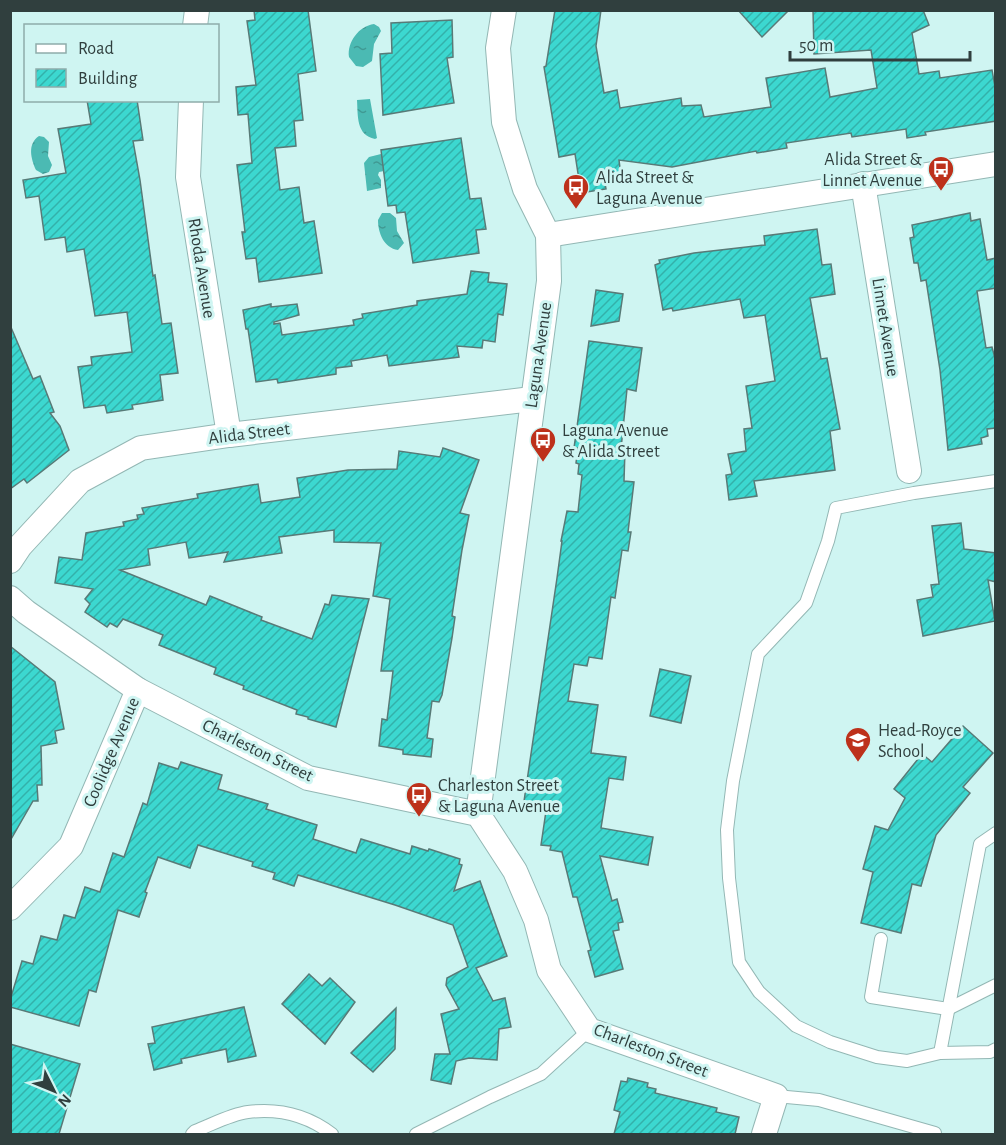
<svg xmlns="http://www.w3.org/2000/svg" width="1006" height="1145" font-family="'Alegreya Sans',sans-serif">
	<defs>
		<pattern id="water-ripples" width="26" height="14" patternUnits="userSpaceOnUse" patternTransform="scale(1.5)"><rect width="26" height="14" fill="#4bbab3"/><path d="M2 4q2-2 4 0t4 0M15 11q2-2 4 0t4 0" fill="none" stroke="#3f9993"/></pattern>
		<pattern id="building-hatch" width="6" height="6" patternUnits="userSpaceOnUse" patternTransform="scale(1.5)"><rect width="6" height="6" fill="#3cd8d0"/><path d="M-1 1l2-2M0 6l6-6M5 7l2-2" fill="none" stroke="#33b1aa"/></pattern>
	</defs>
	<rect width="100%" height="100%" fill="#cff5f2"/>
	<g fill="url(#water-ripples)">
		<path d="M374,24L379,27L381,31L374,44L372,61L363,67L356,66L349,57C347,42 359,26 374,24Z"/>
		<path d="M370,99L377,138L375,139C356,135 358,116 357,100Z"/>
		<path d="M39,136L44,137L49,142L48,156L52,165L49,172L43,174L36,170C31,159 27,144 39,136Z"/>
		<path d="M381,154L385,156L384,171L379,172L378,175L381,180V188L367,191L364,163L369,157Z"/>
		<path d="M382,213H390L396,218L397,231L404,243L398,250C384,248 378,233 378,220Z"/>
	</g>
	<g fill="url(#building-hatch)" stroke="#587a77" stroke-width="1.5">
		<path d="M254,10H308L316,71L298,74L303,120L294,121L296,146L275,148L280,190L299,187L304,223L314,221L322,273L259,282L256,258L246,259L242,232H245L237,165L252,163L248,114L238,115L236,87L256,85L247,21L255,20Z"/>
		<path d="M555,10H601L596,46L604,93L617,90L620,108L681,98L682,106L701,105L704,117L771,107L766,78L825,68L830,97L877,88L871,50L814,54L813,10H923L929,25L912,33L919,74L939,71L940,78L992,70L996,92V121L925,132L926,135L907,138L906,129L852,137L851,133L786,143L787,148L757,153L756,151L672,167L619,160L621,176L604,178L606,189L581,193L575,154L559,157L544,67L546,66Z"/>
		<path d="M738,10H789L762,37Z"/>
		<path d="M452,20L453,57L447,58L454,103L383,115L380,54L392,53L391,23Z"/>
		<path d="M87,100H137L143,140L133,141L140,180L153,276L155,275L162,324L171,323L178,373L160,375L163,400L132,405L133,409L107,413L105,405L84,408L78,367L92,365L91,357L132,352L127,312L95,316L84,249L67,252L65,237L45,240L39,196L26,198L23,180L66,173L58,129L91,124Z"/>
		<path d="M461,138L470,199L481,198L486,229L476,230L479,253L413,263L405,212L397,213L396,205L388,206L381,150Z"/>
		<path d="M970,213L971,221L980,219L987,260L996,258V288L977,291L986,348L992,347L996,362V428L987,429L988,436L981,438L982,444L948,450L940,370L926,280L921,281L918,263H914L910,238L914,237L912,225Z"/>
		<path d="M817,229L822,265L831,264L835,294L810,298L821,359L827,358L840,429L830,431L835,470L754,481L757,496L729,500L726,475L732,474L728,454L746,451L744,429L752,428L746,386L775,381L765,315L744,318L740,299L673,311L672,308L663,310L655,265L660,263L659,260L694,253L765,245L764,236Z"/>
		<path d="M471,271L489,273L488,282L507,284L503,315L498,314L495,342L483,340L482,348L457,346L459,357L389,366L387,355L351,361L352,366L336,368V374L278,383L277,379L256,382L248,329H246L243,310L271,304V307L297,304L299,315L274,322V324L280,323L282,335L354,325L353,320L363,318L362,314L417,305V301L467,294Z"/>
		<path d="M596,290L623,294L619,321L591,326Z"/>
		<path d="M10,325L33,379L40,376L54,412L50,413L60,426L69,450L27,483L24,479L10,489Z"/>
		<path d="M589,341L642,348L636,391L627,389L621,449H625L624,481L634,482L628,532H631L628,551L622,550L615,598L611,597L602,659L589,657L587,666L574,664L568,701L598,705L591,753L626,757L623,780L609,778L601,828L653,837L648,865L600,856L612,901L617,899L623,922L618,923L619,930L613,931L623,969L595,977L588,951L591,950L577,897H573L562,852L550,850L551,846L541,845L546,811L523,808L557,578L562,541H561L567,511L578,512L582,475L578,474L579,464L576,463L578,448H574Z"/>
		<path d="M443,448L479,460L460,513L469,515L462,550L452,616L455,617L452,638L442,695L439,702L432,701L427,738L433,739L431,757L403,754V750L379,746L382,719L387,720L393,671H381L390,599L373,596L381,543L334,542V530L279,537L282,553L224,562L228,552L189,558L186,542L148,549L150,565L120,570L206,605L210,596L262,617L261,620L312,639L325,604L329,605L332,595L369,599L336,727L308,719V717L296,714L297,710L243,689L244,686L214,674L216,668L159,645L163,635L123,619L117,627L110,623L107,627L85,612L90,604L85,599L93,589L55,583L59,557L82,560L86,533L124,526L123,522L138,519L137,515L144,514L142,508L198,498L197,494L258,484L261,503L300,497L297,478L348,470L397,469L399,451L440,457Z"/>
		<path d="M961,523L964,549L996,553V582L988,580L995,621L923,636L917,600L933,597L931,585L939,584L932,526Z"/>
		<path d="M10,646L55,682L64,729L55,731L57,743L41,746L42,785H37L38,801H33L10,841Z"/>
		<path d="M660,669L691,676L681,723L650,716Z"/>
		<path d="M963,726L993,753L963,787L970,793L936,835L921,886L912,884L901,933L861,923L873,872L863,869L875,826L888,830L905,798L894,789L922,754L932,762Z"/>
		<path d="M181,762L222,775L218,789L268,804L266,809L317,825L313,839L356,853L361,839L410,854L412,846L428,851L429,849L460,859L459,864L462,865L454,891L480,881L507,956L476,968L493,1001L505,998L511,1027L499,1029L497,1060L469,1058L456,1061L451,1084L431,1080L435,1054H450L441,1014L459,1009L446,985L447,978L468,967L453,925L395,905L298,875L294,886L273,879L275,873L252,866L253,862L198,845L190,868L158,857L145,892L147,893L139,917L118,910L96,992L89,990L79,1026L10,1007V1000L22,961L33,964L41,936L57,940L64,915L75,918L85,887L100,892L113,853L124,857L143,803L147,805L159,763L178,769Z"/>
		<path d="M309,974L322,986L330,978L355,1002L325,1044L282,1004Z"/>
		<path d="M244,1007L256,1056L228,1062L226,1049L181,1059L182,1063L154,1070L148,1044L155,1043L152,1027Z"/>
		<path d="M396,1008L395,1049L373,1072L351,1053Z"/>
		<path d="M10,1044L80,1064L59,1134H10Z"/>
		<path d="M628,1078L648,1083L647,1087L656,1089L655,1093L717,1108L716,1112L739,1117L735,1134H614L620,1112L614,1110L621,1081L627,1082Z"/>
	</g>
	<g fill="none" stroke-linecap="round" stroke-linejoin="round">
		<g stroke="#93b7b4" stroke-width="14">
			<g id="service">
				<path d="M996,481L914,493L836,508L828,541L806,603L758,654L733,781L727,830L729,878L739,962L759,992L796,1026L830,1042L877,1057L907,1061L940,1053L990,1052L996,1049"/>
				<path d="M881,939L871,997L948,1009L996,985"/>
				<path d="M940,1053L980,844L996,833"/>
				<path d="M776,1096L819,1100L935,1133"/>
				<path d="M192,1134L195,1131C211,1125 231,1114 248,1112C280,1108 307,1115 332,1134"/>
				<path d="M416,1134L490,1097L541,1074L589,1030"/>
			</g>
		</g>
		<g stroke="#93b7b4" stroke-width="26">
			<g id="minor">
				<path d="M195,26L197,10"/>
				<path d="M191,100L188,177L229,435"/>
				<path d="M863,184L909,471"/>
				<path d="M548,235L996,164"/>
				<path d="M10,561L20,546L80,481L141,448L229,435L532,399"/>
				<path d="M10,598L26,612L138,690L308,778L478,814L515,871L536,920L549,970L589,1030L776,1096L764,1134"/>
				<path d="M478,814L549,281L548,235L525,189L504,122L498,48L504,10"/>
				<path d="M10,908L71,846L138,690"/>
			</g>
		</g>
		<use href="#service" stroke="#fff" stroke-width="12"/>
		<use href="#minor" stroke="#fff" stroke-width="24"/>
	</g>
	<defs>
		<g id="bus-pin" transform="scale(1.35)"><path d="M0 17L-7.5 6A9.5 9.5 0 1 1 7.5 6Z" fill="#bd311b" stroke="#cff5f2"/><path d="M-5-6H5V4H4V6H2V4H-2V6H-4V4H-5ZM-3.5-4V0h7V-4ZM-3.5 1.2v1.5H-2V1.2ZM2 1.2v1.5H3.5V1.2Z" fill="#fff"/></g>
		<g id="school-pin" transform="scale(1.35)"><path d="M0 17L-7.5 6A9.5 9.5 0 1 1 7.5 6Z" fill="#bd311b" stroke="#cff5f2"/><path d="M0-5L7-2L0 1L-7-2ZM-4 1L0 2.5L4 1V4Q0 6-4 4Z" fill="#fff"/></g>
	</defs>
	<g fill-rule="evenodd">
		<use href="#bus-pin" x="941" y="169"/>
		<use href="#bus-pin" x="576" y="187"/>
		<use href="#bus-pin" x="543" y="440"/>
		<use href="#school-pin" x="858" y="740"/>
		<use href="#bus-pin" x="419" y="795"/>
	</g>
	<g text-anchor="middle" stroke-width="6" stroke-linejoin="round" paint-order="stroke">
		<g font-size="18" fill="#303f3e" stroke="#cff5f2" text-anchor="start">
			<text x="922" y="165" text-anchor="end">Alida Street &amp;<tspan x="922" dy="21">Linnet Avenue</tspan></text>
			<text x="596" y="183">Alida Street &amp;<tspan x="596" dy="21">Laguna Avenue</tspan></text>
			<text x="562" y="436">Laguna Avenue<tspan x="562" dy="21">&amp; Alida Street</tspan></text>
			<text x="878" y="736">Head-Royce<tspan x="878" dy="21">School</tspan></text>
			<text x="438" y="791">Charleston Street<tspan x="438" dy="21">&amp; Laguna Avenue</tspan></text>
		</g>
		<g font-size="18" fill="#303f3e" stroke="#cff5f2">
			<text transform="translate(202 268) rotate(81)" y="6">Rhoda Avenue</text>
			<text transform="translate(886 327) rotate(81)" y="6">Linnet Avenue</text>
			<text transform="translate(538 355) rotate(-82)" y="6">Laguna Avenue</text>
			<text transform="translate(249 433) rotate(-7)" y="6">Alida Street</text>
			<text transform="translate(258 750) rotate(26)" y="6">Charleston Street</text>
			<text transform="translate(111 752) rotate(-67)" y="6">Coolidge Avenue</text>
			<text transform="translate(651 1050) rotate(21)" y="6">Charleston Street</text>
		</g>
	</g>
	<rect width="1006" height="1145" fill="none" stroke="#303f3e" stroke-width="24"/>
	<rect x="24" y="24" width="195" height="78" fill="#cff5f2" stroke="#8facaa" stroke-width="1.5"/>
	<rect x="36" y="44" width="30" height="9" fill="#ffffff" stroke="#8facaa" stroke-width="1.5"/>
	<text x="78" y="54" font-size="18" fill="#303f3e">Road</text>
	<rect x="36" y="69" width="30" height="18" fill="url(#building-hatch)" stroke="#8facaa" stroke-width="1.5"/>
	<text x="78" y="84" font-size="18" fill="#303f3e">Building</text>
	<g transform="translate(54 1091) rotate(133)" stroke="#cff5f2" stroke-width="4.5" paint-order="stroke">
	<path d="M0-4.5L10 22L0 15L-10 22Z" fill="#303f3e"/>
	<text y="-9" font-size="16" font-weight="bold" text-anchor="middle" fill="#303f3e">N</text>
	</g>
	<path d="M790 51v9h180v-9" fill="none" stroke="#303f3e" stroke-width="3"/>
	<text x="799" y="51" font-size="18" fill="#303f3e" stroke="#cff5f2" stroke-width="4.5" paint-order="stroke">50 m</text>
</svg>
